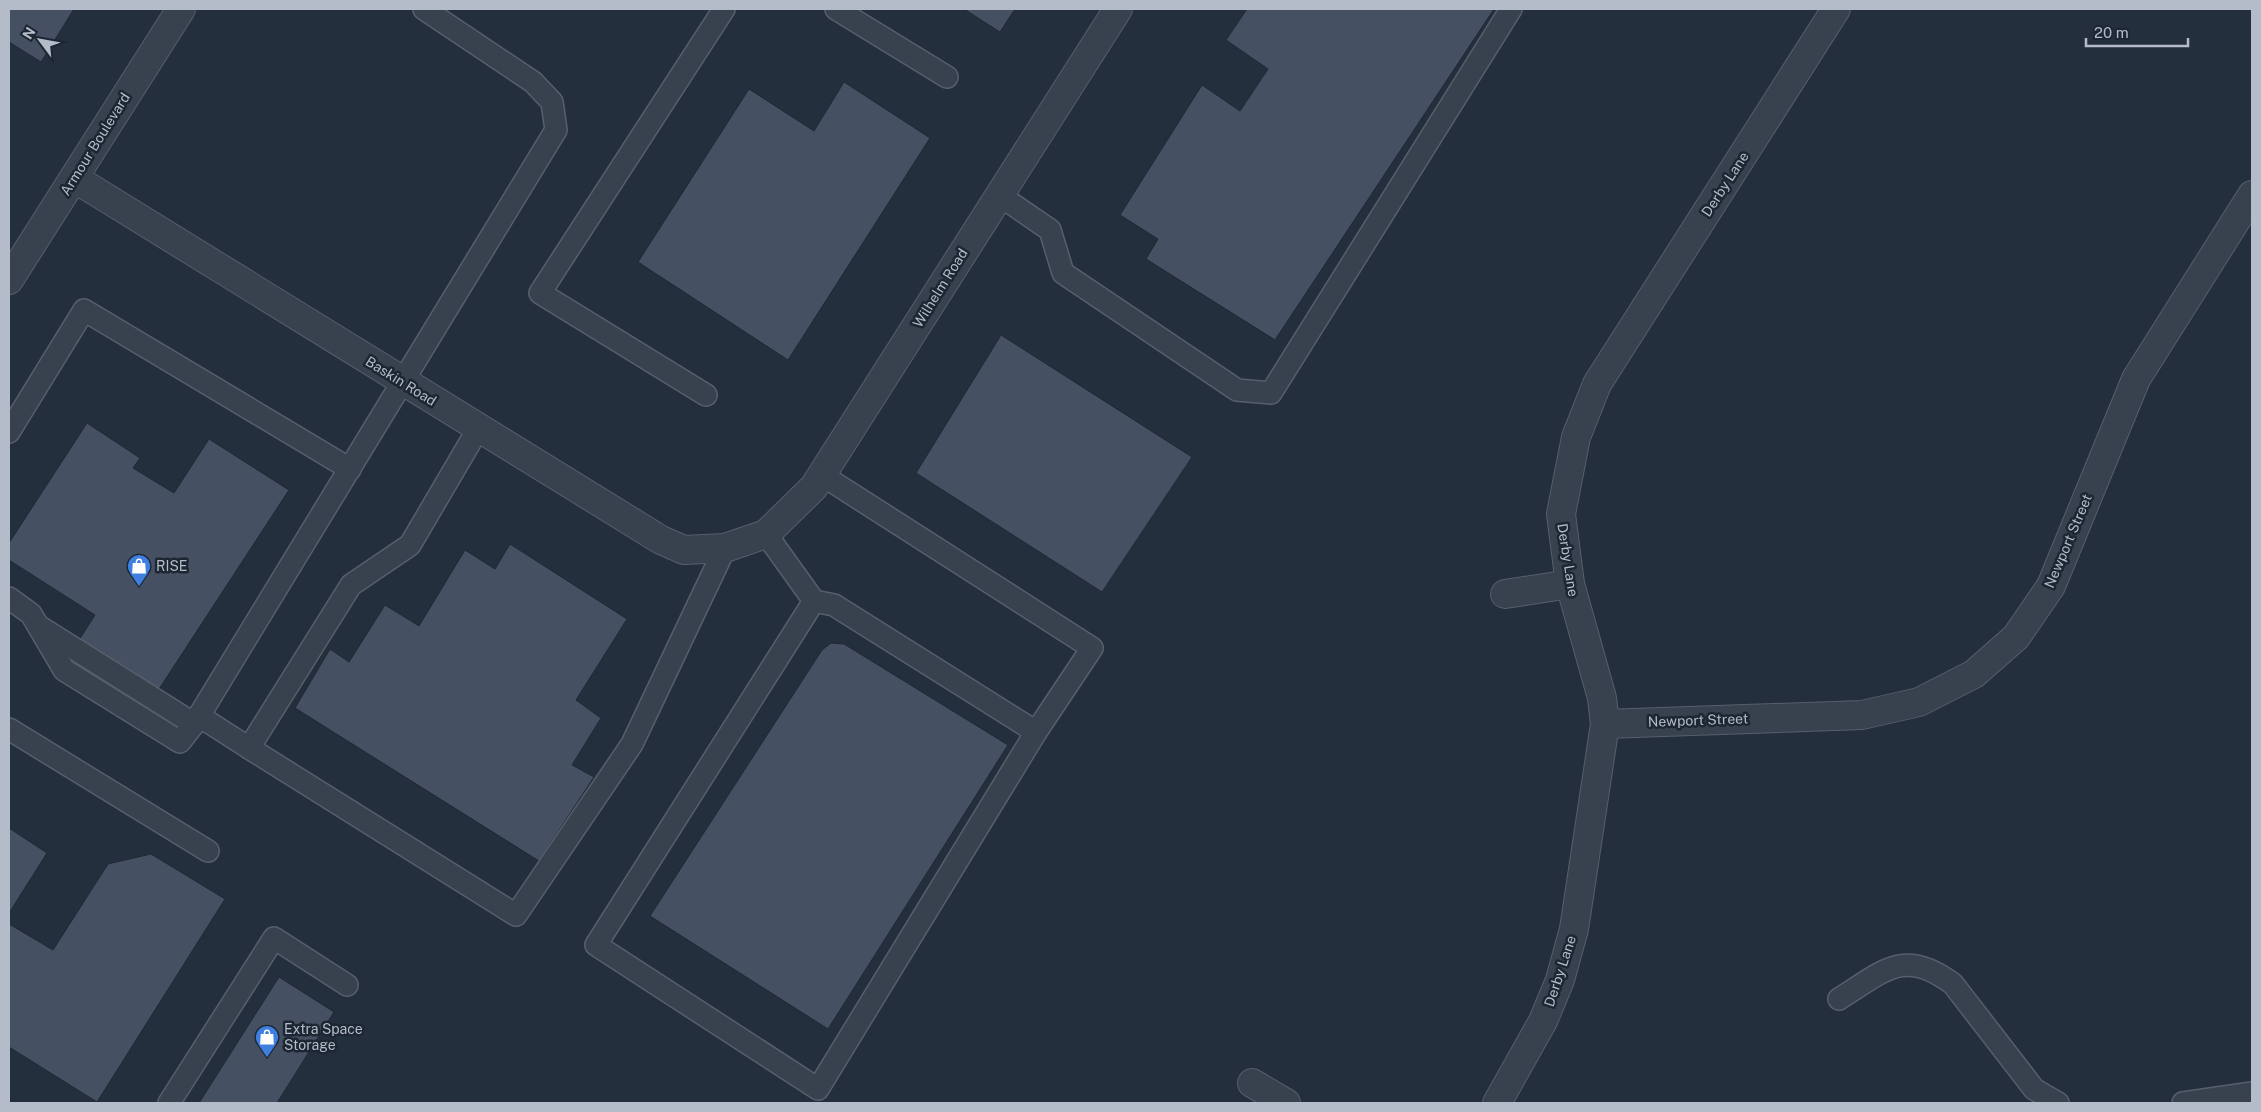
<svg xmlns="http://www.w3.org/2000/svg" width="2261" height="1112" font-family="'Public Sans',sans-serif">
	<rect width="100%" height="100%" fill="#242f3e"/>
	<g fill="#455162" stroke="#1f2835">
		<path d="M9,9H74L41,62L9,42Z"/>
		<path d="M964,9H1015L1000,32Z"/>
		<path d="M1247,9H1494L1275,340L1146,259L1158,239L1120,215L1202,85L1240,111L1268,69L1226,40Z"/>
		<path d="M844,82L930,138L788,360L638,262L749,89L814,131Z"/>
		<path d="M1001,335L1192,457L1102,592L916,473Z"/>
		<path d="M87,423L140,458L133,468L174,493L209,439L289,490L146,709L67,659L95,615L9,560V543Z"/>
		<path d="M510,544L627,619L576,700L601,718L572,765L594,777L539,861L295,708L330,649L349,662L385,605L419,626L465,550L495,569Z"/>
		<path d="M831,643L844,644L1008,745L828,1029L650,916L822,650Z"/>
		<path d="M9,828L47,853L9,913Z"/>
		<path d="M151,854L225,899L97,1102L9,1047V924L53,950L108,864Z"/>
		<path d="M279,977L334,1012L277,1103H199Z"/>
	</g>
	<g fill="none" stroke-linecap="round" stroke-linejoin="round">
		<g stroke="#565f6c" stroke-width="24">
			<g id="service">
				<path d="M836,9L947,77"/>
				<path d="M999,195L1050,230L1063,273L1237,390L1271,393L1511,9"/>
				<path d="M706,395L540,293L724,9"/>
				<path d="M478,429L410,545L351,585L249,748L516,915L632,744L725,548"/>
				<path d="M9,432L84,310L350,469"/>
				<path d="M822,475L1092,648L1036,732"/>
				<path d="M766,534L814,601L834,605L1036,732L818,1089L596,945L814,601"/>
				<path d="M9,598L31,614L64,670L180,742L194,724L556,130L552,102L533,82L424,9"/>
				<path d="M40,627L194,724"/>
				<path d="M199,716L249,748"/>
				<path d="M9,729L208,851"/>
				<path d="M1839,999C1884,971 1904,947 1953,984L2034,1089L2058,1103"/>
				<path d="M169,1103L274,938L347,985"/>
				<path d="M2183,1103L2252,1093"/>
			</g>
		</g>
		<g stroke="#565f6c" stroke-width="30">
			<g id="minor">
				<path d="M74,178L661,540L684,550L725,548L766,534L814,487L1118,9"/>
				<path d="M9,280L181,9"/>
				<path d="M1505,594L1570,584"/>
				<path d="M1605,724L1862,715L1919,702L1974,674L2016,637L2051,586L2136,379L2252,195"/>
				<path d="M1252,1083L1286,1103"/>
				<path d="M1497,1103L1543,1021L1560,980L1574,929L1605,724L1602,698L1570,584L1561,514L1576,437L1597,384L1836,9"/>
			</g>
		</g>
		<use href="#service" stroke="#38414e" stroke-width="21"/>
		<use href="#minor" stroke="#38414e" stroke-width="28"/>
	</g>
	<defs>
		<g id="shop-pin" transform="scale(1.25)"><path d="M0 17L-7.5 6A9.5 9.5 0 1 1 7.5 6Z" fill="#3f7fe0" stroke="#1d2633"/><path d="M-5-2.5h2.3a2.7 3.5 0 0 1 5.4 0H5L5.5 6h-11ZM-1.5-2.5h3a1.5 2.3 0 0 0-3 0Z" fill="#fff"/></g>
	</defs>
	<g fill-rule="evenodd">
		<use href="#shop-pin" x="139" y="566"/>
		<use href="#shop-pin" x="267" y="1037"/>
	</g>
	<g text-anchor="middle" stroke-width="5" stroke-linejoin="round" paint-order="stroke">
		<g font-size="14" fill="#b4bcc9" stroke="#1d2633">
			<text transform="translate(95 144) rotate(-58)" y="5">Armour Boulevard</text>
			<text transform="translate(1725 184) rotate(-57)" y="5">Derby Lane</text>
			<text transform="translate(940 288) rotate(-58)" y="5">Wilhelm Road</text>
			<text transform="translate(401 381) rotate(32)" y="5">Baskin Road</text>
			<text transform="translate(2068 541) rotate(-67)" y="5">Newport Street</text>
			<text transform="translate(1568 560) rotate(81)" y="5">Derby Lane</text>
			<text transform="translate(1698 720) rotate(-2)" y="5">Newport Street</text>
			<text transform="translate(1560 971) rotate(-72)" y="5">Derby Lane</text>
		</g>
		<g font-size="14" fill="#b4bcc9" stroke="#1d2633" text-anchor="start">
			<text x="156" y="571">RISE</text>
			<text x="284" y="1034">Extra Space<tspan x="284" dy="16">Storage</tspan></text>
		</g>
	</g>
	<rect width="2261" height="1112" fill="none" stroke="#b4bcc9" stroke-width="20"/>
	<g transform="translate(40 40) rotate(302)" stroke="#1d2633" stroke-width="4" paint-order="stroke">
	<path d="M0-4L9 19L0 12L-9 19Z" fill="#b4bcc9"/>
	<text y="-8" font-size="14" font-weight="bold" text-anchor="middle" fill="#b4bcc9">N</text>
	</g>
	<path d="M2086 38v8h102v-8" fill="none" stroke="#b4bcc9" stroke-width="2.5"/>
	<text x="2094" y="38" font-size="15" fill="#b4bcc9" stroke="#1d2633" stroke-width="4" paint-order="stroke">20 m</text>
</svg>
